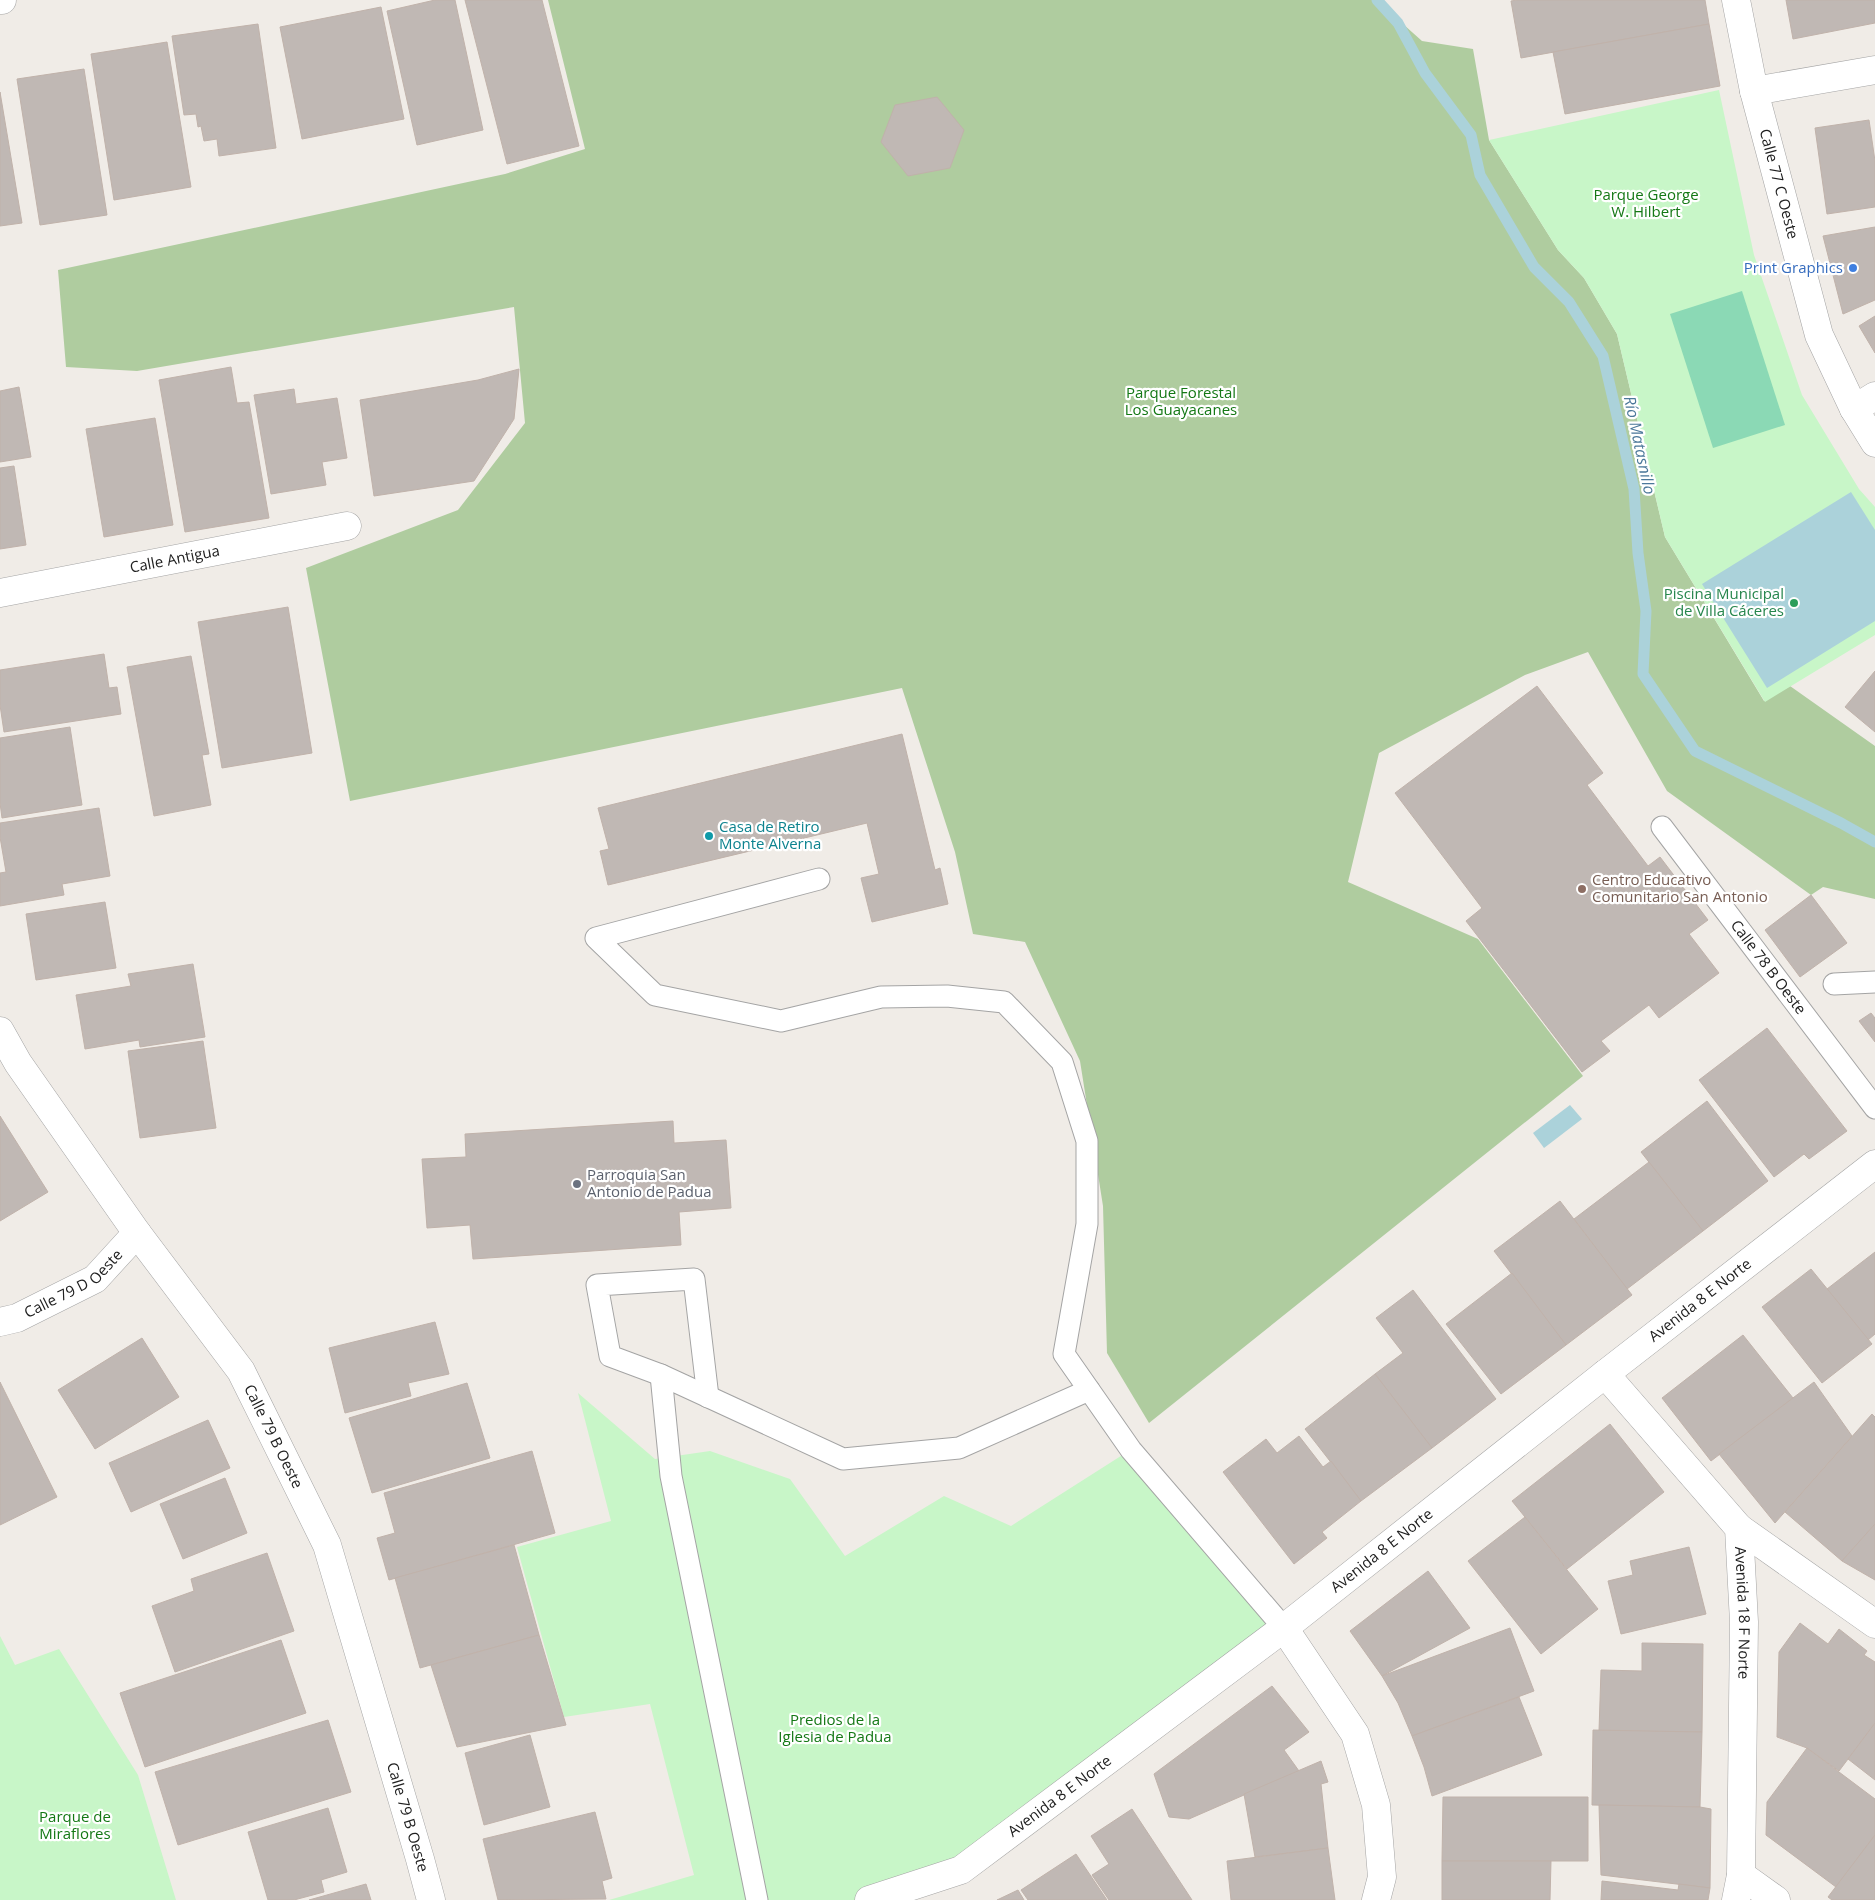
<svg xmlns="http://www.w3.org/2000/svg" width="1875" height="1900" font-family="'Open Sans',sans-serif">
	<rect width="100%" height="100%" fill="#f0ece7"/>
	<path fill="#afcc9f" d="M548,0H1376L1422,41L1473,49L1489,140L1558,250L1584,278L1617,334L1665,537L1764,701L1790,686L1875,746V899L1823,887L1811,895L1667,791L1588,652L1525,675L1379,753L1348,882L1478,939L1583,1076L1149,1423L1107,1353L1103,1206L1080,1061L1025,942L973,934L955,852L902,688L350,801L306,568L458,510L525,423L514,307L137,371L66,367L58,270L505,174L585,149Z"/>
	<g fill="#c8f6c8">
		<path d="M1719,90L1754,255L1802,395L1859,489L1875,507V635L1765,702L1665,537L1617,334L1584,278L1558,250L1489,140Z"/>
		<path d="M578,1393L655,1459L710,1451L790,1479L845,1556L944,1496L1011,1526L1124,1454L1284,1628L961,1870L869,1900H609L694,1875L650,1704L564,1717L517,1547L611,1521Z"/>
		<path d="M0,1636L15,1665L59,1649L138,1775L176,1900H0Z"/>
	</g>
	<path fill="#8bd9b5" d="M1742,291L1785,425L1713,448L1670,314Z"/>
	<g fill="#abd2da">
		<path d="M1851,492L1875,530V621L1767,688L1702,584Z"/>
		<path d="M1570,1105L1582,1119L1544,1148L1533,1133Z"/>
	</g>
	<g fill="none" stroke-linecap="round" stroke-linejoin="round">
		<path stroke="#abd2da" stroke-width="11" d="M1377,0L1398,23L1425,73L1471,135L1480,175L1534,267L1569,302L1603,356L1634,489L1638,553L1646,611L1643,674L1695,751L1841,823L1875,842"/>
	</g>
	<g fill="#c0b8b4" stroke="#c0b2aa">
		<path d="M435,0H455L483,130L417,145L387,11Z"/>
		<path d="M465,0H542L579,146L507,164Z"/>
		<path d="M1517,0H1705L1709,24L1521,58L1511,1Z"/>
		<path d="M1786,0H1875V23L1793,39Z"/>
		<path d="M381,7L404,119L302,139L280,27Z"/>
		<path d="M258,24L276,148L219,156L217,139L204,141L201,126L198,127L196,114L184,115L172,36Z"/>
		<path d="M1709,24L1720,86L1565,114L1553,52Z"/>
		<path d="M167,42L191,187L114,200L91,54Z"/>
		<path d="M84,69L107,215L40,225L17,79Z"/>
		<path d="M0,92L22,223L0,226Z"/>
		<path d="M937,97L964,130L950,168L908,176L881,142L895,105Z"/>
		<path d="M1869,120L1875,161V207L1827,214L1815,128Z"/>
		<path d="M1875,227V300L1843,314L1823,236Z"/>
		<path d="M1875,316V353L1859,326Z"/>
		<path d="M231,367L237,403L249,402L269,518L185,532L159,380Z"/>
		<path d="M519,369L514,419L474,481L374,496L360,400L478,380Z"/>
		<path d="M19,387L31,457L0,462V391Z"/>
		<path d="M294,389L296,404L337,398L347,458L322,462L326,485L271,494L254,395Z"/>
		<path d="M155,418L173,525L104,537L86,429Z"/>
		<path d="M14,466L26,545L0,549V468Z"/>
		<path d="M288,607L312,753L222,768L198,622Z"/>
		<path d="M104,654L109,688L117,687L121,714L4,732L0,705V670Z"/>
		<path d="M191,656L209,754L202,755L211,805L154,816L127,667Z"/>
		<path d="M1875,671V732L1845,707Z"/>
		<path d="M1537,686L1603,773L1587,785L1648,866L1660,857L1708,920L1689,934L1719,973L1659,1018L1649,1005L1601,1041L1610,1051L1582,1072L1466,921L1482,908L1395,793Z"/>
		<path d="M70,727L82,805L2,818L0,803V738Z"/>
		<path d="M902,734L935,870L940,868L948,904L872,922L861,878L879,874L867,823L608,885L600,851L609,849L598,808Z"/>
		<path d="M99,808L110,876L62,884L64,895L0,906V873L6,872L0,837V823Z"/>
		<path d="M1811,895L1847,943L1800,977L1765,930Z"/>
		<path d="M105,902L116,968L36,980L26,914Z"/>
		<path d="M193,964L205,1037L140,1047L139,1040L85,1049L76,995L131,986L128,974Z"/>
		<path d="M1871,1013L1875,1018V1042L1859,1021Z"/>
		<path d="M1767,1028L1847,1131L1809,1159L1804,1154L1774,1177L1699,1080Z"/>
		<path d="M203,1041L216,1128L140,1138L128,1051Z"/>
		<path d="M1707,1101L1768,1181L1703,1231L1641,1152Z"/>
		<path d="M0,1116L48,1192L0,1221Z"/>
		<path d="M673,1121L674,1143L726,1140L731,1208L679,1212L681,1245L473,1259L470,1225L427,1228L422,1159L466,1157L465,1134Z"/>
		<path d="M1649,1162L1703,1231L1627,1289L1574,1219Z"/>
		<path d="M1560,1201L1632,1295L1566,1345L1494,1251Z"/>
		<path d="M1875,1252V1334L1868,1340L1827,1289Z"/>
		<path d="M1811,1269L1872,1344L1822,1383L1762,1307Z"/>
		<path d="M1512,1273L1566,1345L1501,1394L1446,1324Z"/>
		<path d="M1413,1290L1496,1399L1432,1448L1375,1374L1403,1353L1376,1318Z"/>
		<path d="M435,1322L449,1374L408,1383L411,1396L345,1413L329,1348Z"/>
		<path d="M1743,1335L1793,1398L1711,1461L1662,1398Z"/>
		<path d="M142,1338L179,1397L95,1449L58,1390Z"/>
		<path d="M1375,1374L1432,1448L1361,1501L1305,1429Z"/>
		<path d="M0,1382L57,1497L0,1525Z"/>
		<path d="M1814,1382L1852,1436L1775,1523L1719,1454Z"/>
		<path d="M467,1383L490,1458L372,1493L349,1418Z"/>
		<path d="M1872,1414L1875,1417V1524L1842,1561L1785,1512Z"/>
		<path d="M208,1420L230,1468L131,1512L109,1463Z"/>
		<path d="M1610,1424L1664,1492L1567,1569L1512,1501Z"/>
		<path d="M1299,1436L1323,1467L1331,1461L1361,1501L1322,1532L1327,1538L1294,1564L1223,1472L1266,1439L1277,1453Z"/>
		<path d="M532,1451L555,1533L389,1580L377,1538L395,1533L384,1493Z"/>
		<path d="M225,1478L247,1533L183,1559L160,1504Z"/>
		<path d="M1525,1517L1598,1609L1541,1654L1468,1561Z"/>
		<path d="M1875,1524V1580L1842,1561Z"/>
		<path d="M514,1545L539,1635L420,1668L395,1578Z"/>
		<path d="M1689,1547L1706,1614L1621,1634L1608,1581L1633,1575L1630,1561Z"/>
		<path d="M267,1553L294,1631L175,1672L152,1606L194,1591L191,1579Z"/>
		<path d="M1428,1571L1470,1628L1382,1676L1350,1631Z"/>
		<path d="M1800,1623L1828,1644L1839,1629L1867,1651L1864,1655L1875,1662V1723L1839,1771L1807,1748L1777,1737L1779,1652Z"/>
		<path d="M1510,1628L1534,1691L1412,1736L1398,1703L1382,1676Z"/>
		<path d="M539,1635L566,1725L457,1747L431,1665Z"/>
		<path d="M281,1640L306,1713L145,1767L120,1693Z"/>
		<path d="M1642,1643L1703,1644L1702,1732L1599,1731L1601,1670L1642,1671Z"/>
		<path d="M1272,1686L1309,1732L1284,1750L1299,1771L1189,1819L1169,1817L1154,1774Z"/>
		<path d="M1519,1697L1542,1755L1432,1796L1424,1767L1412,1736Z"/>
		<path d="M328,1720L351,1792L178,1845L155,1772Z"/>
		<path d="M1875,1723V1780L1848,1759Z"/>
		<path d="M1593,1730L1702,1732L1700,1807L1592,1805Z"/>
		<path d="M530,1735L550,1807L484,1825L465,1753Z"/>
		<path d="M1807,1748L1875,1799V1835L1836,1887L1766,1835L1767,1802Z"/>
		<path d="M1321,1761L1328,1782L1321,1784L1328,1848L1255,1857L1244,1794Z"/>
		<path d="M1443,1797H1588V1861H1442Z"/>
		<path d="M1599,1805L1700,1807L1711,1809L1710,1888L1601,1875Z"/>
		<path d="M328,1808L347,1872L321,1880L324,1892L294,1900H268L248,1832Z"/>
		<path d="M1132,1809L1192,1900H1109L1092,1875L1109,1864L1091,1836Z"/>
		<path d="M595,1812L612,1878L602,1881L606,1899L498,1900L483,1839Z"/>
		<path d="M1875,1835V1900H1832L1828,1897Z"/>
		<path d="M1328,1848L1335,1900H1231L1227,1861Z"/>
		<path d="M1076,1854L1107,1900H1028L1021,1890Z"/>
		<path d="M1442,1861H1551L1550,1900H1442Z"/>
		<path d="M1602,1881L1678,1890L1679,1884L1710,1888L1708,1900H1601Z"/>
		<path d="M366,1884L371,1900H309Z"/>
		<path d="M1018,1890L1024,1900H997Z"/>
	</g>
	<g fill="none" stroke-linecap="round" stroke-linejoin="round">
		<g stroke="#a4a4a4" stroke-width="23">
			<g id="lane">
				<path id="s1" d="M1662,827L1875,1108"/>
				<path d="M819,879L596,938L655,995L781,1021L881,997L947,996L1004,1002L1062,1062L1087,1141V1224L1064,1354L1131,1450L1284,1628"/>
				<path d="M1834,984L1875,982"/>
				<path d="M661,1375L610,1356L597,1285L694,1279L708,1397"/>
				<path d="M757,1900L671,1476L661,1375L843,1459L959,1448L1089,1390"/>
			</g>
		</g>
		<g stroke="#a4a4a4" stroke-width="29">
			<g id="street">
				<path d="M0,0H2"/>
				<path id="s2" d="M1736,0L1754,91L1819,335L1854,409L1875,443"/>
				<path d="M1754,91L1875,70"/>
				<path d="M1854,409L1875,396"/>
				<path id="s3" d="M0,593L347,526"/>
				<path id="s4" d="M0,1031L18,1063L137,1233L241,1371L327,1545L420,1859L431,1900"/>
				<path id="s5" d="M0,1322L17,1318L95,1279L137,1233"/>
				<path id="s6" d="M1605,1374L1739,1528L1744,1622L1741,1875L1736,1900"/>
				<path d="M1739,1528L1875,1624"/>
				<path d="M1284,1628L1355,1734L1376,1805L1382,1877L1376,1900"/>
				<path d="M1741,1875L1776,1900"/>
				<path id="s7" d="M869,1900L961,1870L1284,1628L1605,1374L1875,1164"/>
			</g>
		</g>
		<use href="#lane" stroke="#fff" stroke-width="21"/>
		<use href="#street" stroke="#fff" stroke-width="28"/>
	</g>
	<circle fill="#3f7fe0" stroke="#fff" stroke-width="2" cx="1853" cy="268" r="5"/>
	<circle fill="#2e9e5b" stroke="#fff" stroke-width="2" cx="1794" cy="603" r="5"/>
	<circle fill="#0f9aa8" stroke="#fff" stroke-width="2" cx="709" cy="836" r="5"/>
	<circle fill="#8d6e63" stroke="#fff" stroke-width="2" cx="1582" cy="889" r="5"/>
	<circle fill="#6b7280" stroke="#fff" stroke-width="2" cx="577" cy="1184" r="5"/>
	<g text-anchor="middle" stroke-width="4.5" stroke-linejoin="round" paint-order="stroke">
		<g font-size="15" fill="#202020" stroke="#fff">
			<text dy="5" stroke="none"><textPath href="#s2" startOffset="189">Calle 77 C Oeste</textPath></text>
			<text dy="5" stroke="none"><textPath href="#s3" startOffset="178">Calle Antigua</textPath></text>
			<text dy="5" stroke="none"><textPath href="#s1" startOffset="176">Calle 78 B Oeste</textPath></text>
			<text dy="5" stroke="none"><textPath href="#s5" startOffset="84">Calle 79 D Oeste</textPath></text>
			<text dy="5" stroke="none"><textPath href="#s7" startOffset="1030">Avenida 8 E Norte</textPath></text>
			<text dy="5" stroke="none"><textPath href="#s4" startOffset="490">Calle 79 B Oeste</textPath></text>
			<text dy="5" stroke="none"><textPath href="#s7" startOffset="625">Avenida 8 E Norte</textPath></text>
			<text dy="5" stroke="none"><textPath href="#s6" startOffset="289">Avenida 18 F Norte</textPath></text>
			<text dy="5" stroke="none"><textPath href="#s7" startOffset="220">Avenida 8 E Norte</textPath></text>
			<text dy="5" stroke="none"><textPath href="#s4" startOffset="895">Calle 79 B Oeste</textPath></text>
		</g>
		<g font-size="15" fill="#147815" stroke="#fff">
			<text x="1646" y="200">Parque George<tspan x="1646" dy="17">W. Hilbert</tspan></text>
			<text x="1181" y="398">Parque Forestal<tspan x="1181" dy="17">Los Guayacanes</tspan></text>
			<text x="835" y="1725">Predios de la<tspan x="835" dy="17">Iglesia de Padua</tspan></text>
			<text x="75" y="1822">Parque de<tspan x="75" dy="17">Miraflores</tspan></text>
		</g>
		<g font-size="15" fill="#366cbe" stroke="#fff" text-anchor="end">
			<text x="1843" y="273">Print Graphics</text>
		</g>
		<g font-size="15" fill="#27864d" stroke="#fff" text-anchor="end">
			<text x="1784" y="599">Piscina Municipal<tspan x="1784" dy="17">de Villa Cáceres</tspan></text>
		</g>
		<g font-size="15" fill="#0d838f" stroke="#fff" text-anchor="start">
			<text x="719" y="832">Casa de Retiro<tspan x="719" dy="17">Monte Alverna</tspan></text>
		</g>
		<g font-size="15" fill="#785e54" stroke="#fff" text-anchor="start">
			<text x="1592" y="885">Centro Educativo<tspan x="1592" dy="17">Comunitario San Antonio</tspan></text>
		</g>
		<g font-size="15" fill="#5b616d" stroke="#fff" text-anchor="start">
			<text x="587" y="1180">Parroquia San<tspan x="587" dy="17">Antonio de Padua</tspan></text>
		</g>
		<g font-size="16" font-style="italic" fill="#4c789a" stroke="#fff">
			<text transform="translate(1640 445) rotate(78)" y="6">Río Matasnillo</text>
		</g>
	</g>
</svg>
